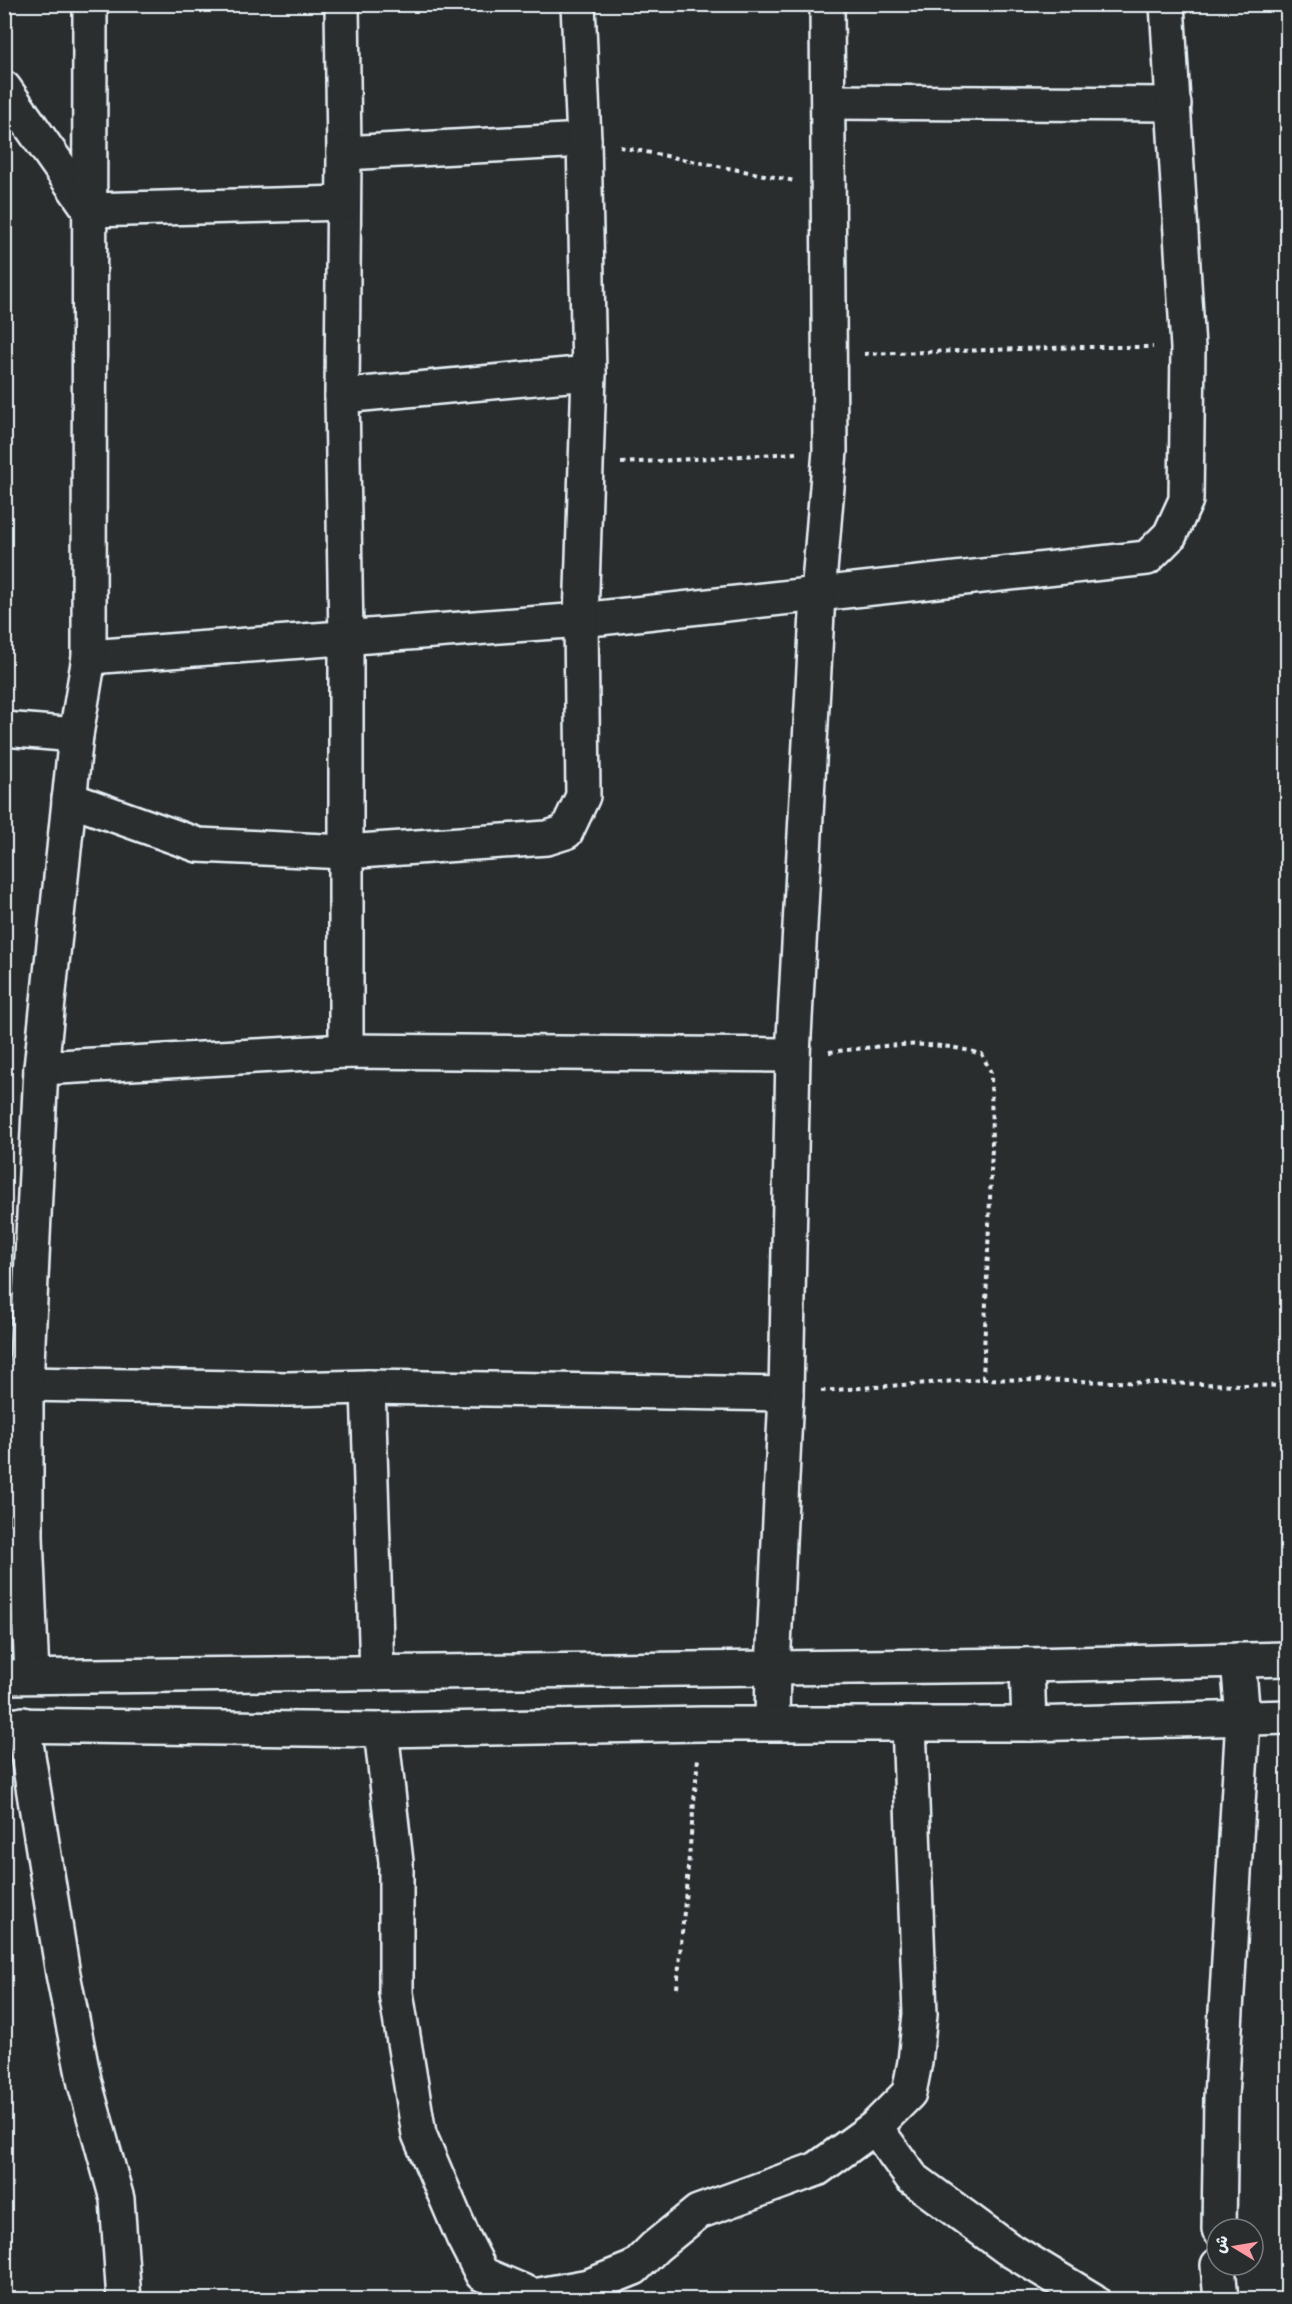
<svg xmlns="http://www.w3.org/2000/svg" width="1292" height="2304" font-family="'Comic Neue','Playpen Sans Arabic',sans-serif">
	<rect width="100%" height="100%" fill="#2a2d2e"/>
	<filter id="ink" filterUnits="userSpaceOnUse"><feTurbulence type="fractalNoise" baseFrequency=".0167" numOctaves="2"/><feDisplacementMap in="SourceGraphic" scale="12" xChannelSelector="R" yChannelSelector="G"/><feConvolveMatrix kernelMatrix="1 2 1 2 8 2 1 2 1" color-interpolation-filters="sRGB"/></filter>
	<g filter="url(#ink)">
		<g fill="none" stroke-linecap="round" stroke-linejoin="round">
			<g stroke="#e8f1f8" stroke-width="38">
				<g id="minor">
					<path d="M342,4L344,153L342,396L346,639V1051"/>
					<path d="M4,88L90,210L343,203"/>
					<path d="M829,102L1174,104"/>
					<path d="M344,153L584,140"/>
					<path d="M342,396L589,373"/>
					<path d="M89,657L581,620L1147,558L1170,535L1186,500L1188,348L1167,4"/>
					<path d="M4,729L76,735"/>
					<path d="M69,799L198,845L345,852L547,838L566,832L583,796L581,620L589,373L584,140L578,4"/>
					<path d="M41,1068L346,1051L793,1055"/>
					<path d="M26,1384L288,1389L368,1387L786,1394"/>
					<path d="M368,1387L377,1673"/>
					<path d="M32,1676L26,1537V1384L41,1068L76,735L89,657L90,4"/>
					<path d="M772,1723L773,1668L786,1394L793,1055L818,595L830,451L827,4"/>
					<path d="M23,1724L63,1974L85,2084L117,2199L124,2300"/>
					<path d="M381,1730L396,1862V1993L419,2134L463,2237L482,2274L534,2296L589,2286L634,2268L655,2247L698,2212L817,2169L875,2127L909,2093L915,2062L920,2014L909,1724"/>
					<path d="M875,2127L912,2178L1007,2248L1093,2300"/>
					<path d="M1219,2229L1221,2097L1243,1718L1238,1660"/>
					<path d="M1218,2265L1221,2300"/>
				</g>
			</g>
			<g stroke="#e8f1f8" stroke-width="38">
				<g id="major">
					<path d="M1027,1665L1029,1724"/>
					<path d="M4,1677L1027,1665L1288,1659"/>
					<path d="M4,1725L381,1730L702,1724H1029L1288,1717"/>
				</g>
			</g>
			<g stroke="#e8f1f8" stroke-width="4" stroke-dasharray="4.5 4.5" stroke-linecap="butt">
				<path d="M620,147L795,181"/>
				<path d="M864,354L1083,347H1153"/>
				<path d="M621,463L796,453"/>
				<path d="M829,1052C886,1046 925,1038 982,1054L991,1073L992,1147L983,1379"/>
				<path d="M821,1391L983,1379L1288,1386"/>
				<path d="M677,1988L698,1758"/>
			</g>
			<use href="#minor" stroke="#2a2d2e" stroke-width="33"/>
			<use href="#major" stroke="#2a2d2e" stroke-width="33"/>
		</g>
	</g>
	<rect width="1292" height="2304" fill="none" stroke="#2a2d2e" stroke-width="24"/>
	<rect x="12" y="12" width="1268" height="2280" fill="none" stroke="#e8f1f8" stroke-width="2" filter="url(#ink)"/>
	<g transform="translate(1235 2247) rotate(281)"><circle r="28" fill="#2a2d2e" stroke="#767b7f" stroke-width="1.5"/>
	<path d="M0-4.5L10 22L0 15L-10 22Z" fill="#ff9aa2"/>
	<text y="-9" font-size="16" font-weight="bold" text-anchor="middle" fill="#e8f1f8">ش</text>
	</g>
</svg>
